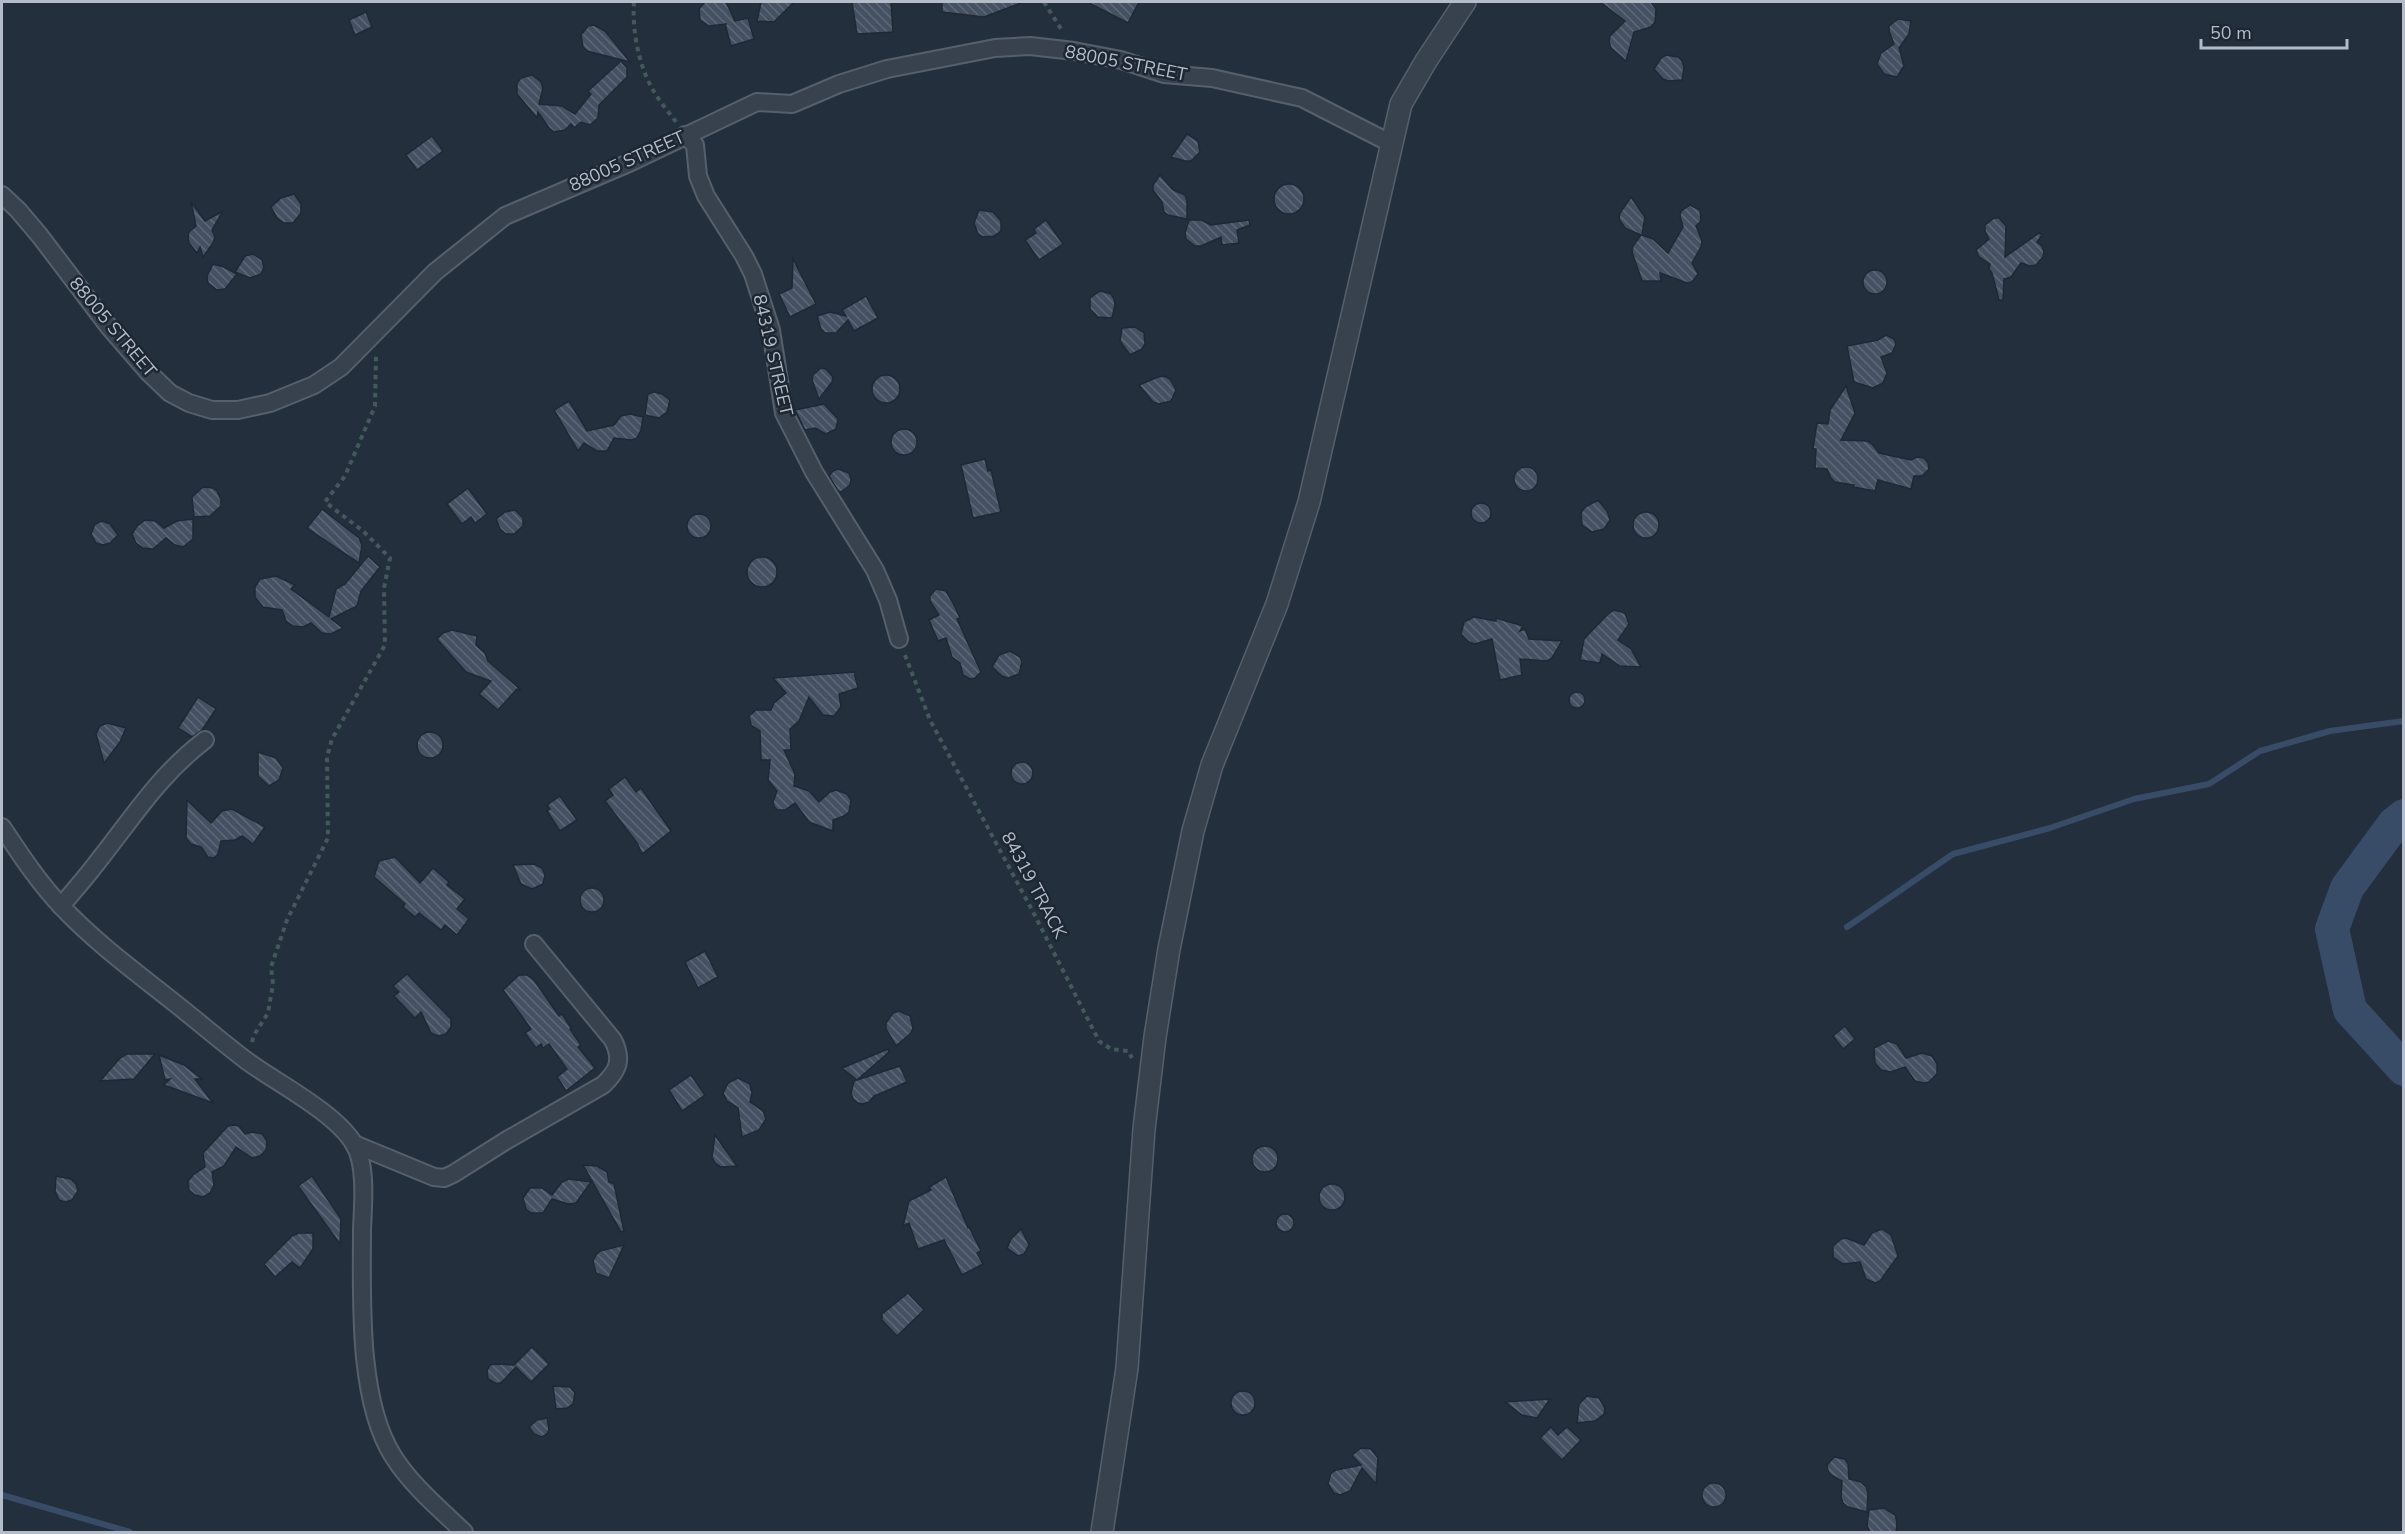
<svg xmlns="http://www.w3.org/2000/svg" width="2405" height="1534" font-family="'Nunito Sans',sans-serif">
	<defs>
		<pattern id="building-back-hatch" width="6" height="6" patternUnits="userSpaceOnUse" patternTransform="scale(1.5)"><rect width="6" height="6" fill="#455162"/><path d="M-1 5l2 2M0 0l6 6M5-1l2 2" fill="none" stroke="#5d6877"/></pattern>
	</defs>
	<rect width="100%" height="100%" fill="#242f3e"/>
	<g fill="none" stroke-linecap="round" stroke-linejoin="round">
		<g stroke="#394c67" stroke-width="6">
			<path d="M1847,927L1953,854L2050,828L2134,799L2209,784L2260,751L2330,731L2404,721"/>
			<path d="M2,1495L130,1532"/>
		</g>
		<path stroke="#394c67" stroke-width="34" d="M2404,816L2394,824L2347,888L2332,929L2350,1010L2404,1069"/>
	</g>
	<g fill="url(#building-back-hatch)" stroke="#1f2835" stroke-width="1.5">
		<path d="M705,2H726L735,21L748,18L754,39L731,46L725,24H727L709,26L700,20L699,9Z"/>
		<path d="M761,2H794L774,22L757,21Z"/>
		<path d="M852,2H891L893,32L857,34Z"/>
		<path d="M942,2H1020L1021,3L984,17L942,12Z"/>
		<path d="M1087,2H1139L1128,23Z"/>
		<path d="M1600,2H1651L1656,9L1655,22L1651,27L1634,32L1626,61L1611,48L1609,42L1610,36L1625,21Z"/>
		<path d="M366,12L372,27L355,35L349,20Z"/>
		<path d="M1898,19L1911,21L1909,34L1899,48L1904,66L1897,77L1884,74L1877,64L1881,53L1894,44L1889,31V26Z"/>
		<path d="M594,25L605,31L630,62L587,51L583,47L581,35L588,26Z"/>
		<path d="M1666,55L1678,57L1682,61L1684,67L1682,80L1668,81L1663,79L1654,69L1661,58Z"/>
		<path d="M621,61L627,68V77L599,105L598,118L590,125L581,122L574,128L571,124L565,130L554,132L549,128L538,112L537,118L517,94V83L521,78L532,75L541,82L543,88L539,104L562,106L575,114L591,94L588,91Z"/>
		<path d="M1187,134L1198,141L1200,152L1191,161H1185L1171,157Z"/>
		<path d="M432,136L443,151L417,170L406,155Z"/>
		<path d="M1160,175L1173,190L1185,195L1187,201V219L1168,215L1164,212L1162,202L1153,190V185Z"/>
		<circle cx="1289" cy="199" r="15"/>
		<path d="M294,194L301,204V213L293,223H284L277,218L271,207L281,198Z"/>
		<path d="M1631,197L1645,217L1642,235L1653,239L1668,253L1683,227L1680,216L1681,211L1690,205L1700,210L1701,221L1696,226L1702,241L1701,247L1692,263L1698,274L1692,282L1687,283L1660,273L1661,281H1642L1632,252L1633,246L1641,235L1625,228L1619,219L1620,213Z"/>
		<path d="M191,202L205,221L223,211L212,230L215,237L213,243L203,257L200,247L197,253L189,243L188,238L189,232L196,226Z"/>
		<path d="M979,210L993,212L1001,221V231L994,236L983,237L978,234L974,223Z"/>
		<path d="M1994,218H1999L2006,226L2005,257L2039,233L2042,235L2037,242L2042,246L2044,252L2043,257L2036,265L2030,266L2021,263L2011,277L2004,279L2003,300H1999L1992,273L1989,269L1990,264L1979,257L1976,250L1989,239L1985,231V225Z"/>
		<path d="M1046,220L1063,244L1039,260L1025,240L1036,233L1034,229Z"/>
		<path d="M1189,220H1201L1211,225L1249,220L1250,225L1237,230L1239,243L1222,245L1221,237L1201,246H1195L1186,239L1185,233Z"/>
		<path d="M253,254L262,260L264,267L261,274L250,278L235,272L245,256Z"/>
		<path d="M793,259L816,304L790,317L779,294L792,288Z"/>
		<path d="M213,264L224,267L237,274L225,289L217,290L208,283L207,276Z"/>
		<circle cx="1875" cy="282" r="12"/>
		<path d="M1100,291L1111,294L1114,299L1115,305L1112,318L1098,317L1090,309V298Z"/>
		<path d="M866,296L878,318L854,331L848,320L836,333H825L821,329L817,316L830,312L846,316L842,310Z"/>
		<path d="M1135,327L1144,333L1145,344L1142,349L1130,355L1120,341L1122,328Z"/>
		<path d="M1886,335L1894,339L1896,344L1892,353L1881,357L1887,373L1883,383L1873,388L1854,382L1847,346L1878,340Z"/>
		<path d="M821,368L826,369L833,377L832,382L819,399L812,380L813,375Z"/>
		<circle cx="886" cy="389" r="14"/>
		<path d="M1164,376L1170,379L1176,390L1171,401L1159,404L1153,402L1139,385L1158,377Z"/>
		<path d="M1846,386L1855,413L1841,440L1867,441L1872,444L1879,453L1911,460L1917,457L1924,458L1928,463L1929,469L1922,476H1914L1911,489L1878,480L1875,491L1853,487L1854,485L1835,482L1831,478L1827,469L1815,468L1816,449H1813L1817,423L1828,424L1830,410Z"/>
		<path d="M654,392L662,394L670,400L667,412L659,418L645,415L648,394Z"/>
		<path d="M569,401L587,431L614,425L621,416L630,414L643,417L641,430L637,438L632,440L614,438L607,451H597L584,443L578,451L554,410Z"/>
		<path d="M824,404L838,419L836,429L826,434L815,428L805,430L795,410Z"/>
		<circle cx="904" cy="442" r="13"/>
		<path d="M985,459L988,471L991,470L1001,512L973,518L961,465Z"/>
		<circle cx="1526" cy="479" r="12"/>
		<path d="M838,469L849,473L851,479L850,485L841,492L838,491L829,476L833,471Z"/>
		<path d="M203,487L213,488L217,491L221,500V506L210,516L194,517L192,497Z"/>
		<path d="M468,488L487,514L475,523L471,517L462,524L447,504Z"/>
		<path d="M1598,500L1607,511L1610,520L1604,529L1592,532L1582,525L1581,513L1585,507Z"/>
		<circle cx="1481" cy="513" r="10"/>
		<path d="M322,509L359,538L362,545L359,563L307,528Z"/>
		<path d="M515,510L523,518V526L514,534H506L500,529L496,519L505,512Z"/>
		<circle cx="1646" cy="525" r="13"/>
		<circle cx="699" cy="526" r="12"/>
		<path d="M193,519V539L183,547L175,545L166,538L153,549L143,548L136,543L132,534L137,526L145,520L155,521L164,528L177,521Z"/>
		<path d="M102,521L110,524L118,535L110,543L103,545L96,543L91,534L95,524Z"/>
		<path d="M368,556L380,567L361,591L357,606L331,619L343,628L331,634L322,633L311,623L303,627L293,626L286,621L282,610L263,607L255,597V587L260,579L276,576L295,585L291,589L329,617L336,589L345,584Z"/>
		<circle cx="762" cy="572" r="15"/>
		<path d="M936,589L946,591L953,603L960,618L957,619L981,672L975,678L970,679L963,675L960,663L952,657L946,638L938,641L929,620L939,615L930,601V596Z"/>
		<path d="M1614,610L1625,613L1629,624L1618,640L1631,649L1641,667L1620,666L1602,654L1600,663L1580,660L1584,639L1609,613Z"/>
		<path d="M1474,617L1496,621V618L1523,626L1520,631L1525,629L1529,639L1562,641L1552,658L1547,661L1520,659L1522,675L1500,680L1492,639L1475,644L1469,642L1461,634L1464,622Z"/>
		<path d="M452,630L477,636L476,645L485,653L488,661L521,690L517,689L498,710L479,694L491,681L466,672L437,639L443,633Z"/>
		<path d="M1010,651L1020,657L1022,662L1019,674L1008,678L1002,676L992,667L999,655Z"/>
		<path d="M854,672L858,688L839,694L841,707L834,716L823,715L809,697L799,721L790,729L791,750H784L795,774L794,786L809,791L819,802L830,792L836,790L847,794L851,800L849,812L844,816L833,820V831L809,822L795,803L785,810H777L774,806L773,802L777,791L768,780L770,760H761L760,731L751,725L749,716L756,710H771L774,703L786,693L773,678Z"/>
		<circle cx="1577" cy="700" r="8"/>
		<path d="M198,697L216,709L202,730L192,737L178,728Z"/>
		<path d="M107,723L126,728L120,742L104,763L96,734L100,726Z"/>
		<circle cx="430" cy="745" r="13"/>
		<path d="M258,752L276,758L283,768L279,780L269,786L258,776Z"/>
		<circle cx="1022" cy="773" r="11"/>
		<path d="M625,777L636,792L641,788L671,831L642,854L637,843L605,801L613,795L609,789Z"/>
		<path d="M560,796L577,820L560,831L547,811L550,809L547,805Z"/>
		<path d="M187,800L211,823L222,811L232,809L265,827L253,844L242,836L235,840L221,841L218,854L214,858L208,857L201,847L191,844L186,838Z"/>
		<path d="M395,857L420,883L433,868L449,882L447,885L465,899L457,909L469,919L457,935L445,925L441,930L419,913L415,917L403,907L405,904L374,877L379,861Z"/>
		<path d="M534,864L542,868L545,875L543,884L532,889L521,884L513,865Z"/>
		<circle cx="592" cy="900" r="12"/>
		<path d="M705,951L718,977L698,988L685,962Z"/>
		<path d="M407,974L451,1019V1027L446,1034L438,1036L431,1033L421,1012L415,1018L394,996L399,992L393,986Z"/>
		<path d="M519,975H527L534,980L559,1016L562,1014L571,1028L570,1029L581,1045L578,1047L595,1068L566,1091L557,1077L567,1069L549,1044L543,1048L541,1044L536,1048L525,1033L531,1029L503,990Z"/>
		<path d="M899,1011L910,1016L913,1028L911,1033L896,1046L886,1029V1023L893,1013Z"/>
		<path d="M1845,1026L1855,1039L1843,1049L1833,1036Z"/>
		<path d="M1888,1041L1897,1044L1906,1058L1922,1053L1932,1056L1937,1064V1074L1929,1082L1924,1083L1915,1081L1905,1067L1891,1072L1881,1070L1875,1063L1874,1048Z"/>
		<path d="M888,1049L889,1052L857,1080L842,1068Z"/>
		<path d="M127,1054H155L134,1079L100,1081L120,1058Z"/>
		<path d="M159,1055L184,1065L202,1079H195L213,1103L164,1085L170,1079L165,1080Z"/>
		<path d="M900,1066L907,1082L874,1096L869,1102L863,1104L858,1103L853,1099L851,1093L854,1081Z"/>
		<path d="M691,1075L705,1095L682,1111L669,1090Z"/>
		<path d="M738,1078L750,1084L752,1093L750,1102L763,1111L766,1119L759,1130L742,1137L738,1108L727,1101L723,1093L728,1083Z"/>
		<path d="M233,1125L239,1126L245,1134L253,1132L262,1134L267,1141L266,1150L260,1156L252,1158L236,1147L224,1166L212,1172L214,1185L210,1193L203,1197L195,1195L189,1190L188,1181L193,1175L205,1167L203,1153L228,1126Z"/>
		<path d="M715,1135L737,1166L721,1167L715,1163L712,1157Z"/>
		<circle cx="1265" cy="1159" r="13"/>
		<path d="M583,1165L597,1166L607,1172L609,1182L614,1184L624,1231L621,1232Z"/>
		<path d="M56,1176L71,1179L76,1184L78,1191L72,1200L65,1202L59,1200L55,1191Z"/>
		<path d="M312,1176L341,1219L340,1244L298,1186Z"/>
		<path d="M946,1177L968,1228L969,1227L981,1251L977,1253L983,1264L962,1275L944,1240L918,1249L909,1223L903,1226L909,1201L931,1190L929,1187Z"/>
		<path d="M569,1179L591,1182L576,1203L568,1204L552,1199L543,1213H531L526,1209L523,1198L530,1188H542L552,1195L562,1182Z"/>
		<circle cx="1332" cy="1197" r="13"/>
		<circle cx="1285" cy="1223" r="9"/>
		<path d="M1021,1229L1029,1245L1024,1254L1018,1256L1007,1248L1011,1239Z"/>
		<path d="M1882,1229L1891,1235L1898,1256L1880,1281L1875,1283L1866,1279L1860,1262L1843,1264L1833,1257V1246L1841,1239L1846,1238L1864,1245L1872,1233Z"/>
		<path d="M313,1233V1249L300,1268L292,1262L275,1277L264,1264L292,1236L299,1233Z"/>
		<path d="M624,1245L609,1278L596,1273L593,1261L596,1255L600,1251Z"/>
		<path d="M908,1293L924,1310L897,1336L882,1320V1314Z"/>
		<path d="M532,1347L549,1364L531,1382L516,1367L502,1382L497,1384L488,1379L487,1371L490,1365L496,1364L514,1365Z"/>
		<path d="M553,1386L570,1387L575,1393L573,1404L567,1408L556,1409Z"/>
		<circle cx="1243" cy="1403" r="12"/>
		<path d="M1587,1396L1599,1398L1605,1408L1604,1414L1595,1421L1577,1423L1579,1404Z"/>
		<path d="M1550,1399L1537,1418L1522,1415L1505,1402Z"/>
		<path d="M547,1418L549,1429L547,1434L542,1437L534,1434L529,1427L537,1420Z"/>
		<path d="M1551,1427L1558,1435L1567,1427L1581,1440L1562,1460L1540,1438Z"/>
		<path d="M1361,1448L1371,1449L1378,1458L1376,1484L1362,1468L1350,1491L1340,1495L1334,1493L1328,1484L1331,1473L1336,1470L1361,1465L1352,1455Z"/>
		<path d="M1834,1457L1845,1459L1848,1464L1849,1479L1861,1482L1866,1487L1868,1493L1867,1512L1848,1507L1843,1503L1841,1497L1842,1481L1831,1475L1828,1471L1827,1465Z"/>
		<circle cx="1714" cy="1495" r="12"/>
		<path d="M1884,1508L1895,1515L1897,1522L1896,1533H1870L1867,1525L1869,1510Z"/>
	</g>
	<g fill="none" stroke-linecap="round" stroke-linejoin="round">
		<g stroke="#565f6c" stroke-width="20">
			<g id="minor">
				<path d="M685,135L695,145L698,176L706,196L744,256L753,274L771,330L784,413L814,472L875,570L888,600L899,639"/>
				<path d="M2,195L18,210L40,236L109,327L148,372L170,393L189,403L212,410H238L270,403L314,385L341,367L435,272L505,216L629,163L757,102L792,104L839,84L887,69L995,48L1030,46L1074,51L1121,60L1164,74L1212,78L1302,98L1392,144"/>
				<path d="M2,827C20,854 39,883 62,907C96,943 137,973 176,1004C200,1023 223,1043 247,1061C277,1083 336,1113 354,1144C367,1164 363,1206 362,1229C362,1295 357,1399 393,1456C411,1485 440,1509 464,1532"/>
				<path d="M61,906C74,891 87,876 99,860C134,816 159,775 205,740"/>
				<path d="M354,1144L434,1177L444,1178L453,1174L507,1140L603,1085C618,1071 623,1060 613,1040L534,944"/>
			</g>
		</g>
		<g stroke="#565f6c" stroke-width="24">
			<path id="tertiary" d="M1102,1532L1127,1368L1144,1129L1155,1037L1169,949L1193,831L1212,765L1277,604L1309,502L1401,104L1426,61L1465,2"/>
		</g>
		<g stroke="#44595c" stroke-width="4" stroke-dasharray="4.5 4.5" stroke-linecap="butt">
			<path d="M634,2C632,28 638,64 652,88C658,100 668,111 676,122"/>
			<path d="M1044,2L1063,32"/>
			<path d="M905,655L930,720L1032,910L1099,1041L1111,1049L1128,1051L1132,1058"/>
			<path d="M252,1042L254,1035L268,1013L273,984L271,967L287,920L328,838L327,757L332,739L385,645L384,588L390,558L363,531L325,502L345,476L375,406L376,356"/>
		</g>
		<use href="#minor" stroke="#38414e" stroke-width="16"/>
		<use href="#tertiary" stroke="#38414e" stroke-width="21"/>
	</g>
	<g text-anchor="middle" stroke-width="5" stroke-linejoin="round" paint-order="stroke">
		<g font-size="18" fill="#b4bcc9" stroke="#1d2633">
			<text transform="translate(1126 63) rotate(11)" y="6">88005 STREET</text>
			<text transform="translate(627 161) rotate(-24)" y="6">88005 STREET</text>
			<text transform="translate(113 327) rotate(50)" y="6">88005 STREET</text>
			<text transform="translate(773 355) rotate(77)" y="6">84319 STREET</text>
			<text transform="translate(1034 885) rotate(62)" y="6">84319 TRACK</text>
		</g>
	</g>
	<rect width="2405" height="1534" fill="none" stroke="#b4bcc9" stroke-width="6"/>
	<path d="M2201 39v9h146v-9" fill="none" stroke="#b4bcc9" stroke-width="3"/>
	<text x="2210" y="39" font-size="18" fill="#b4bcc9" stroke="#1d2633" stroke-width="4.5" paint-order="stroke">50 m</text>
</svg>
